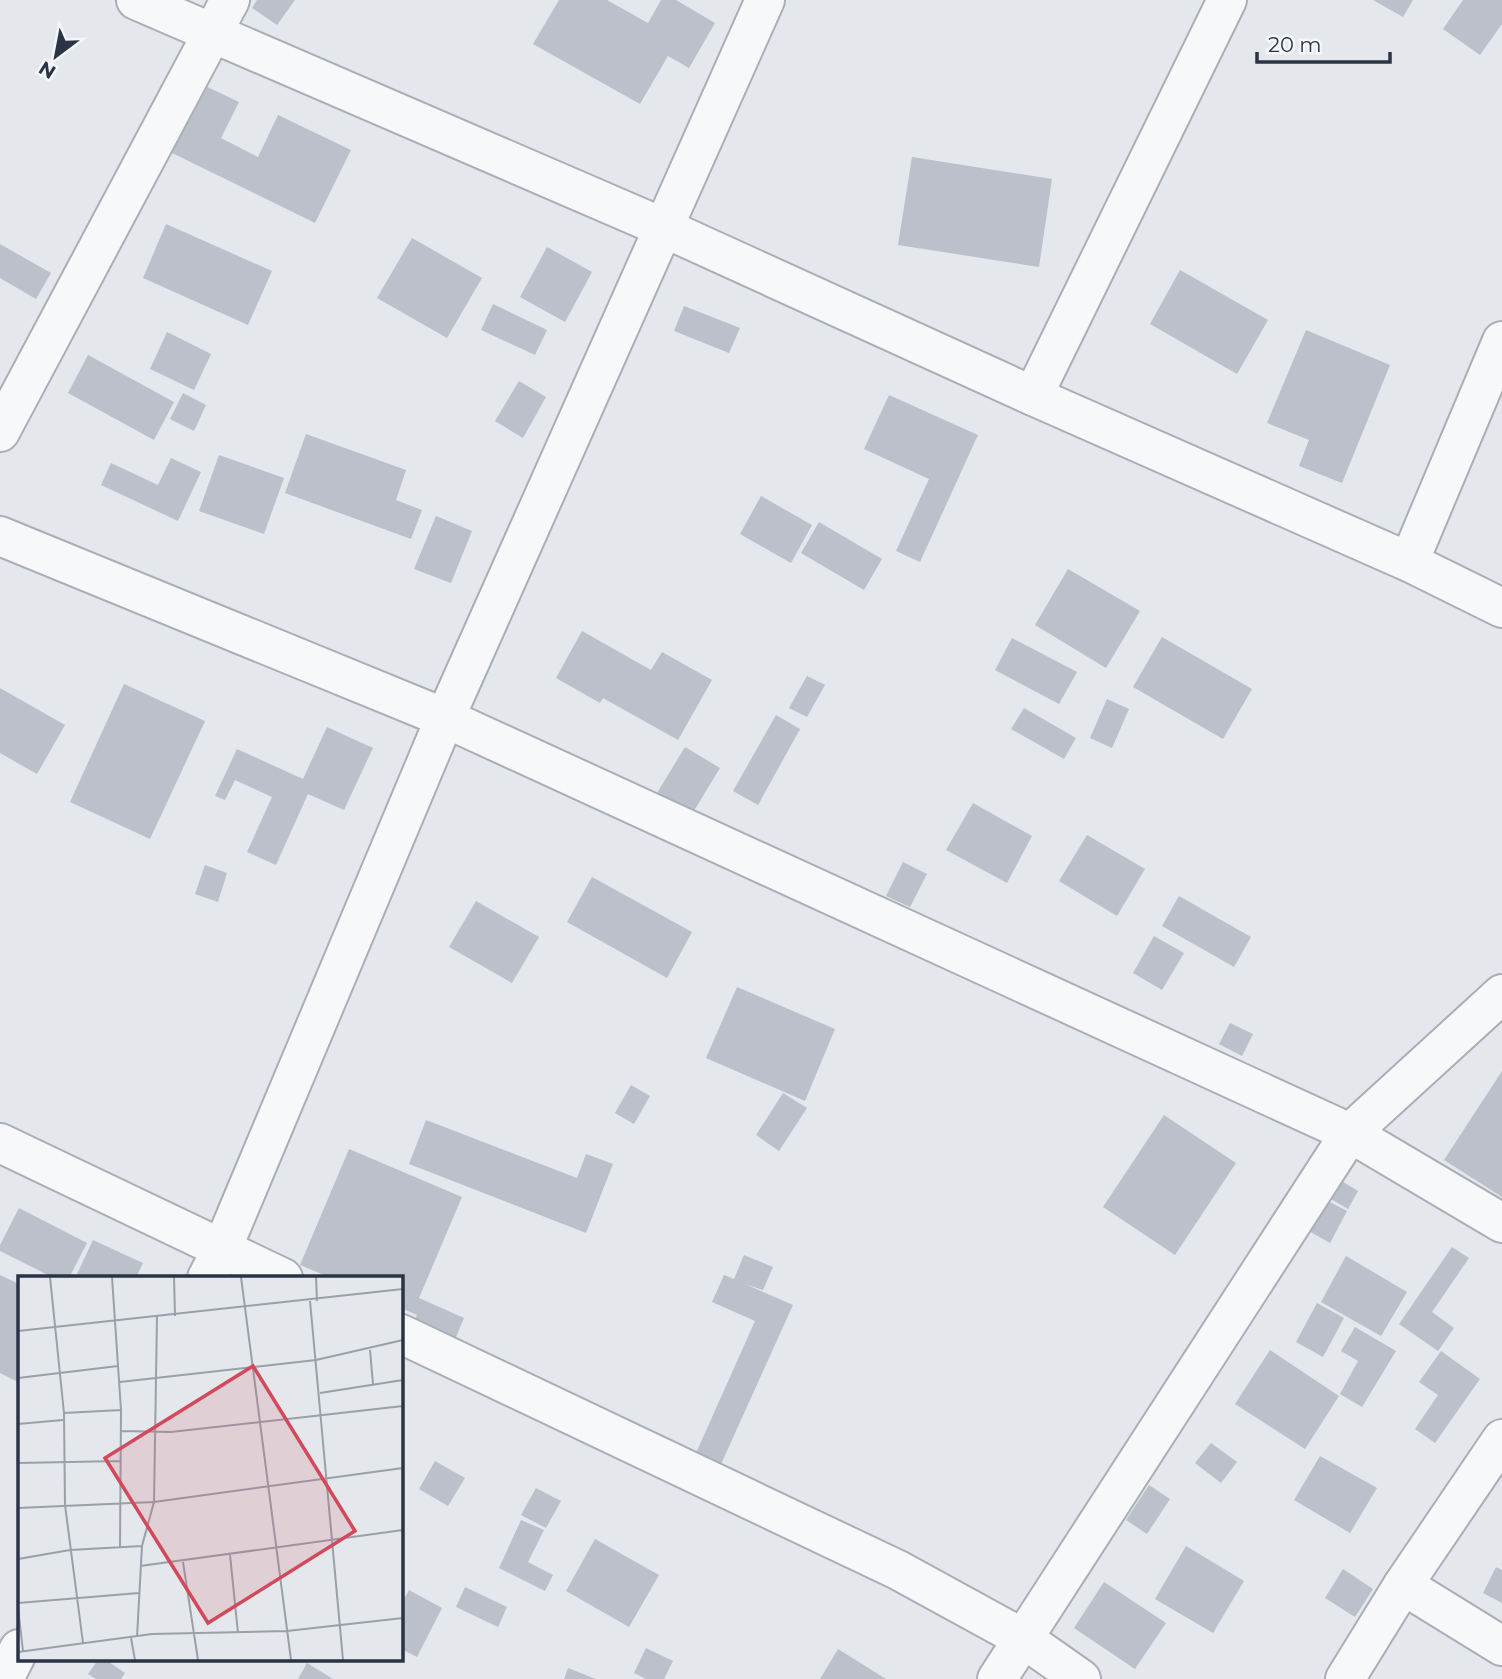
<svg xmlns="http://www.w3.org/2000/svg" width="1502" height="1679" font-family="Montserrat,sans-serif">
	<rect width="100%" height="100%" fill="#e4e7ec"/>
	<g fill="#bbc0ca">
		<path d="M257,0H295L277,25L252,8Z"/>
		<path d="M559,0H607L648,23L661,0H676L715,23L689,68L668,56L640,104L533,44Z"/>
		<path d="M1373,0H1413L1403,17Z"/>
		<path d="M1463,0H1502V24L1480,55L1443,29Z"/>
		<path d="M195,81L239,102L221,138L258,157L278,115L351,150L315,223L162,148Z"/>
		<path d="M912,157L1052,179L1039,267L898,245Z"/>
		<path d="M166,224L272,271L248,325L143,278Z"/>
		<path d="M412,238L482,278L447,338L377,298Z"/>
		<path d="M0,244L51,273L36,299L0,278Z"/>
		<path d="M547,247L592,272L565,322L520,297Z"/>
		<path d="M1180,270L1268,320L1237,374L1150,324Z"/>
		<path d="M493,304L547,330L535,355L481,330Z"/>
		<path d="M684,306L740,328L729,353L674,331Z"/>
		<path d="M1306,330L1390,365L1342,483L1299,466L1309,440L1267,423Z"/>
		<path d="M167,332L211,354L194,390L150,369Z"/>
		<path d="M88,355L174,402L154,440L68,393Z"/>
		<path d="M519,381L546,397L523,438L495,421Z"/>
		<path d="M183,393L206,405L194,431L170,419Z"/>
		<path d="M889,395L978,435L920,562L896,551L929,479L864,449Z"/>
		<path d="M306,434L406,470L396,500L422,510L411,539L285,493Z"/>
		<path d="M219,455L284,478L264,534L199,511Z"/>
		<path d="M171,458L201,472L178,521L101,485L111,463L158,485Z"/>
		<path d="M761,496L812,525L791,563L740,534Z"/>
		<path d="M436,516L472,531L451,583L414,569Z"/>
		<path d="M819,522L882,559L864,590L801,553Z"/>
		<path d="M1068,569L1140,611L1106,668L1035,625Z"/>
		<path d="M582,631L651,670L662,652L712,680L678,740L603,698L600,703L556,678Z"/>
		<path d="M1162,637L1252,689L1223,739L1133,687Z"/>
		<path d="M1012,638L1077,672L1059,704L995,670Z"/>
		<path d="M807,676L825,685L807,717L789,708Z"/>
		<path d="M124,684L205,721L150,839L70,802Z"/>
		<path d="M0,688L65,725L37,774L0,753Z"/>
		<path d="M1107,699L1129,709L1112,748L1090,738Z"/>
		<path d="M1024,708L1076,738L1064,759L1011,729Z"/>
		<path d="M776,715L800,729L758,805L733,791Z"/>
		<path d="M327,727L373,748L344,810L308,794L276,865L247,852L272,797L235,780L225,800L215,796L237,749L303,779Z"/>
		<path d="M685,747L720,768L692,814L657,793Z"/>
		<path d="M973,803L1032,836L1007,883L946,850Z"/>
		<path d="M1087,835L1145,869L1117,916L1059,881Z"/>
		<path d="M903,862L927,874L910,907L886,896Z"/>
		<path d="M205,865L227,873L218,902L195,894Z"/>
		<path d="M592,877L692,932L667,978L567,922Z"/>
		<path d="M1179,896L1251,937L1234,967L1162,926Z"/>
		<path d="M476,901L539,937L512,983L449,947Z"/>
		<path d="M1154,936L1184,953L1162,990L1133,973Z"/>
		<path d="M737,987L835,1029L805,1101L706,1058Z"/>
		<path d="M1230,1023L1253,1034L1242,1056L1219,1044Z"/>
		<path d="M1502,1071V1197L1444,1160Z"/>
		<path d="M631,1085L650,1096L634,1124L615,1113Z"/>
		<path d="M783,1093L807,1108L779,1151L756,1135Z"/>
		<path d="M1164,1115L1236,1163L1175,1255L1103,1207Z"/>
		<path d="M426,1120L577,1178L586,1154L613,1164L586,1233L409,1164Z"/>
		<path d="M349,1149L462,1197L419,1298L464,1318L453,1344L412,1326L417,1315L401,1308V1278H331L300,1265Z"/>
		<path d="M1335,1177L1358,1191L1348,1209L1324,1195Z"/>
		<path d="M1324,1199L1347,1211L1330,1243L1307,1230Z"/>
		<path d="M19,1208L87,1243L69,1278H54L0,1251V1245Z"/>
		<path d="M93,1240L143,1263L136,1278H87L77,1274Z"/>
		<path d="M1452,1247L1469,1258L1432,1312L1454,1328L1438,1351L1399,1324Z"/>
		<path d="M744,1255L773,1267L763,1290L745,1284L793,1305L717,1473L692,1462L755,1321L712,1302L724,1275L734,1279Z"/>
		<path d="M1346,1256L1407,1292L1381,1336L1321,1302Z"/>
		<path d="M0,1275L19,1284L18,1382L0,1373Z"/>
		<path d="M1317,1303L1344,1318L1323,1357L1296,1342Z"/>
		<path d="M1355,1327L1396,1351L1362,1407L1340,1394L1358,1361L1341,1351Z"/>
		<path d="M1270,1350L1339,1396L1305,1449L1235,1404Z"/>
		<path d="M1441,1351L1480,1379L1435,1443L1415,1429L1438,1395L1419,1382Z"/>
		<path d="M1211,1443L1237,1462L1221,1483L1195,1463Z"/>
		<path d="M1320,1456L1377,1488L1350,1533L1294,1500Z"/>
		<path d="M435,1461L465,1478L448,1506L419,1489Z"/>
		<path d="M1149,1485L1170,1499L1147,1534L1126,1520Z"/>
		<path d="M536,1488L561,1501L546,1528L521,1515Z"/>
		<path d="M521,1520L544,1530L528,1562L553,1575L545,1591L499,1568Z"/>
		<path d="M595,1539L659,1575L629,1627L566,1591Z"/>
		<path d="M1186,1546L1244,1581L1213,1633L1155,1599Z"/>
		<path d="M1496,1567L1502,1570V1603L1483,1593Z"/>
		<path d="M1343,1569L1373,1589L1355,1617L1325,1598Z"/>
		<path d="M1104,1582L1166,1623L1135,1669L1074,1628Z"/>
		<path d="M465,1587L507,1607L498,1627L456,1607Z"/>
		<path d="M409,1590L442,1608L417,1657L401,1649V1605Z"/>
		<path d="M646,1648L673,1661L664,1679H646L634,1673Z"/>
		<path d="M838,1649L886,1679H820Z"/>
		<path d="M98,1660H106L125,1673L121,1679H96L88,1674Z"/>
		<path d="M307,1663L333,1679H298Z"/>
		<path d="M568,1668L596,1679H564Z"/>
	</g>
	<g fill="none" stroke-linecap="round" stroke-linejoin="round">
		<g stroke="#a9aeb7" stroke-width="42">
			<g id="minor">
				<path d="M136,0L662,227L1033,396L1409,562L1502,608"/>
				<path d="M1033,396L1227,0"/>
				<path d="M0,432L230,0"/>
				<path d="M0,536L445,718L1350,1133L1502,1223"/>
				<path d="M1409,562L1502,341"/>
				<path d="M0,1143L283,1278"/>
				<path d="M207,1278L222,1249L445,718L765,0"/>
				<path d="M401,1334L898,1570L1024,1639L1081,1679"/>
				<path d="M1403,1585L1502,1646"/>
				<path d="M4,1679L19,1649"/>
				<path d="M997,1679L1350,1133L1502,994"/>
				<path d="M1345,1679L1403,1585L1502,1439"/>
			</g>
		</g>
		<use href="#minor" stroke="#f7f8fa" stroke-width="38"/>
	</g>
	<g transform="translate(18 1276)">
		<rect width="385" height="385" fill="#e4e7ec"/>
		<path fill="none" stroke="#9a9fa9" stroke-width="2" d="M32,1L46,137L47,229L65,367M94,1L103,134L102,271M156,1L157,40M223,1L273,384M298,1L299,25M292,25L325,384M0,55L385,13M352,74L355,108M0,102L100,90M102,106L298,84L385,64M302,117L385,104M46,137L103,134M0,148L45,144M103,155L153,156L385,130M0,187L103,185M0,232L136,226L385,192M212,279L220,357M0,283L52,274L124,270M165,286L180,384M122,290L385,254M0,327L121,317M0,332L5,375M119,361L124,270L136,226L139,40M113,362L117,384M0,376L134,358L269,355L385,342"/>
		<path fill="#d1495b" fill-opacity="0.15" stroke="#d1495b" stroke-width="3.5" d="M235,90L337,255L190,347L87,182Z"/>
		<rect width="385" height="385" fill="none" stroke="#2b3445" stroke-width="3.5"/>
	</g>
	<g transform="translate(56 56) rotate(212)" stroke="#f4f6f9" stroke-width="5" paint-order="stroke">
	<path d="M0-5L12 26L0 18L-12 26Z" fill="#2b3445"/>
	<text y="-10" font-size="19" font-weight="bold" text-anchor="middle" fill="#2b3445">N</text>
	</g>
	<path d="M1257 52v10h133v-10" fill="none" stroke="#2b3445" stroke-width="3.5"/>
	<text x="1268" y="52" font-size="21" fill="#2b3445" stroke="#f4f6f9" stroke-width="5" paint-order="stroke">20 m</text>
</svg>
